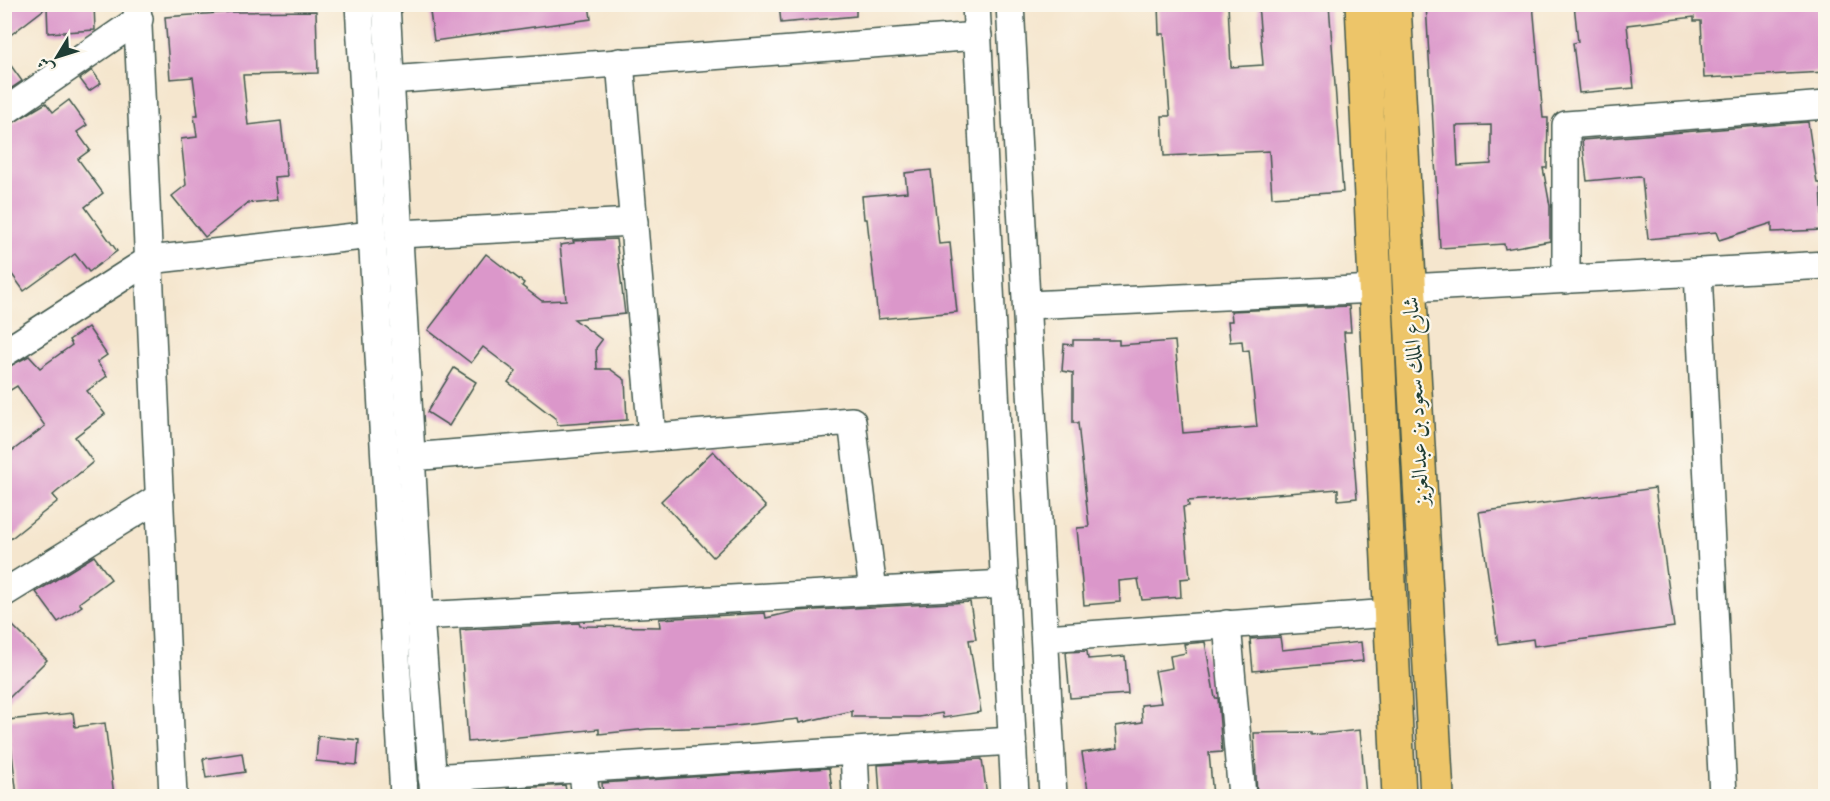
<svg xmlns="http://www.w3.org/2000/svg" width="1830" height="801" font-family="'IM FELL French Canon',Amiri,serif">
	<rect width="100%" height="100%" fill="#fbf7ec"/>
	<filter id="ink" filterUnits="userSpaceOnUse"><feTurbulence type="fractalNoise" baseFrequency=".0167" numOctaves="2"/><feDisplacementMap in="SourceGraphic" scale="12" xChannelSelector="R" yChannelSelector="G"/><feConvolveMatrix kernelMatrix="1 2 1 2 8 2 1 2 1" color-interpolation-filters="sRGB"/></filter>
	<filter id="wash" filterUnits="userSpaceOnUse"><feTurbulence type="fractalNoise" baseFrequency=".008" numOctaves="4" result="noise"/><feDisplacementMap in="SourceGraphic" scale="24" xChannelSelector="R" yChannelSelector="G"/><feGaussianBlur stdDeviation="1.35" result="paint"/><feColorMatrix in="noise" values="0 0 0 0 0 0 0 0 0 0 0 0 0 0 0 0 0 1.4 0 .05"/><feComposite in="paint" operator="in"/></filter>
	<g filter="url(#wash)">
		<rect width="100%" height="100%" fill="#f5e6ce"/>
		<g id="blocks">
			<g fill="#db97ca" fill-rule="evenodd">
				<path d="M4,4H94L95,30L48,33L47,7L4,40Z"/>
				<path d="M429,4H589L591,19L434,41Z"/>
				<path d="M779,4H856V16L781,23Z"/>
				<path d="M1158,4H1228L1231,67L1263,65L1258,4H1329L1343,192L1272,197L1269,151L1164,156L1162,116H1170L1164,34H1159Z"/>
				<path d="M1426,4H1533L1543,118H1548L1547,168H1543L1550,206V241L1505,249L1504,244L1440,248ZM1491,125V164L1458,166L1456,126Z"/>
				<path d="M1574,4H1826V72L1704,78L1701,21H1694V17L1627,25L1634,88L1579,93L1573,43L1578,42Z"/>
				<path d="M316,11L318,73L243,75L248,125L281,121L287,176L274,177L277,200L248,203L205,237L172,196L186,185L181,139L197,137L194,115H198L193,77L170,79L165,17L232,12Z"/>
				<path d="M4,56L22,81L4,93Z"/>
				<path d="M92,70L101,83L89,91L80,79Z"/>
				<path d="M69,100L87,125L77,132L90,150L78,159L103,193L85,207L117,251L89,272L75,254L24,291L11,273L4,277V128L46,103L53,112Z"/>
				<path d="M1808,122L1817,183H1821L1823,230L1772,232V223L1719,240L1716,232L1648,239L1642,178L1639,176L1587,181L1582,140Z"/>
				<path d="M931,170L939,244L950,243L957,312L878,319L867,219H864L862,196L907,192L905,173Z"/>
				<path d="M616,239L625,314L574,319L602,340L596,348L597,369H610L625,380L627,420L557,425L556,419L508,382L516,372L483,347L471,363L428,330L486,254L524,283L522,286L542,301L566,300L560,245L574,243L573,241Z"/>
				<path d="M1349,306L1351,332H1344L1357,498L1338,500V489L1188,501L1189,506L1183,507L1190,578L1180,579L1181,597L1142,600L1138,579L1119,581L1120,602L1084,605L1077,528L1089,527L1078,423H1073V373L1062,371L1064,344L1073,345V340H1119V345L1175,341L1183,433L1257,427L1249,350L1243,351L1242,341L1230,342L1228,321H1232L1231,311Z"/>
				<path d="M88,327L107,355L97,362L107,376L87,391L105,414L75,437L93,462L53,495L58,501L4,544V457L45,426L17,386L4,394V369L29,356L40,368L72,345L69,340Z"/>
				<path d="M454,368L476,382L449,426L427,412Z"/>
				<path d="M713,451L766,507L713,557L661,501Z"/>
				<path d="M1655,488L1674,627L1534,646L1533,639L1498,644L1479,512Z"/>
				<path d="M94,556L111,579L79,603L82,606L58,622L36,592Z"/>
				<path d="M970,602L976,639L969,640L981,712L943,718L942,713L919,717H852V711L799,723L798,719L726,727L648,729L599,734V729L468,742L460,630L579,623L580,626L660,627L659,619L765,613L766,618L796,611Z"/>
				<path d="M4,617L47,660L4,703Z"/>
				<path d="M1280,637L1282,650L1361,642L1363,661L1253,671L1250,639Z"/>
				<path d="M1205,642L1215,698H1218L1222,752L1209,753L1213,796H1089L1082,753L1118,748L1116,726L1142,722L1141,705L1161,703L1155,671L1172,668L1170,656L1186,653L1184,644Z"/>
				<path d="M1087,651L1088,659L1125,656L1128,694L1070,698L1066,652Z"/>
				<path d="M73,713L75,727L105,723L114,796H17L8,720Z"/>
				<path d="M1360,730L1366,796H1257L1254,733L1311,732V735Z"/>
				<path d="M318,736L359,740L357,765L316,761Z"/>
				<path d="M242,753L245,772L206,778L203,759Z"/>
				<path d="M982,759L987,796H880L878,765Z"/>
				<path d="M829,768L833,796H603L602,783Z"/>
				<path d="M565,785L567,796H507V789Z"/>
			</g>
		</g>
	</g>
	<g filter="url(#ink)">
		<use href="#blocks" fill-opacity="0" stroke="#3f564b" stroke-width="1.5"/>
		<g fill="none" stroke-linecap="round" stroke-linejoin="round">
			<g stroke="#3f564b" stroke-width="30">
				<g id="minor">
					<path d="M137,4L173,796"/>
					<path d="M359,4L404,796"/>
					<path d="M386,4L420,616L434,796"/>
					<path d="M976,4L1015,796"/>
					<path d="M1010,4L1053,796"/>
					<path d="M620,62L652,437"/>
					<path d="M390,80L978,36"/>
					<path d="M4,112L139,19"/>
					<path d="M399,234L634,222"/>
					<path d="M1698,272L1723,796"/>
					<path d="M1566,280V125L1826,105"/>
					<path d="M1409,288L1826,265"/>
					<path d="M1028,305L1376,289"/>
					<path d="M4,353L149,260L372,235"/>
					<path d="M411,457L852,421L873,591"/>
					<path d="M4,593L160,497"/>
					<path d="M420,616L1005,584"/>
					<path d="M1227,624L1242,796"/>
					<path d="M1046,638L1390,613"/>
					<path d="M854,751L856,796"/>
					<path d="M582,768L586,796"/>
					<path d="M432,778L1012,741"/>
				</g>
			</g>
			<g stroke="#3f564b" stroke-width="36">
				<g id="major">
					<path d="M1362,4L1399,796"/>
					<path d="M1394,4L1437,796"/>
				</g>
			</g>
			<use href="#minor" stroke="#fff" stroke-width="27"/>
			<use href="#major" stroke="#edc569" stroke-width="33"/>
		</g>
	</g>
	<g text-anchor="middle" stroke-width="4.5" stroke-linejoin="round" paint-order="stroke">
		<g font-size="22" fill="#1f3d34" stroke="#fbf7ec">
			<text transform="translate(1415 401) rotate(-93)" y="8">شارع الملك سعود بن عبدالعزيز</text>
		</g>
	</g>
	<rect width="1830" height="801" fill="none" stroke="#fbf7ec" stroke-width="24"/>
	<g transform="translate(57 57) rotate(232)" stroke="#fbf7ec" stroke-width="4.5" paint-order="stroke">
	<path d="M0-4.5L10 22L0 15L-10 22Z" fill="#1f3d34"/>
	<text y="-9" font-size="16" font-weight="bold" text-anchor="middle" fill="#1f3d34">ش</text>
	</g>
</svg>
